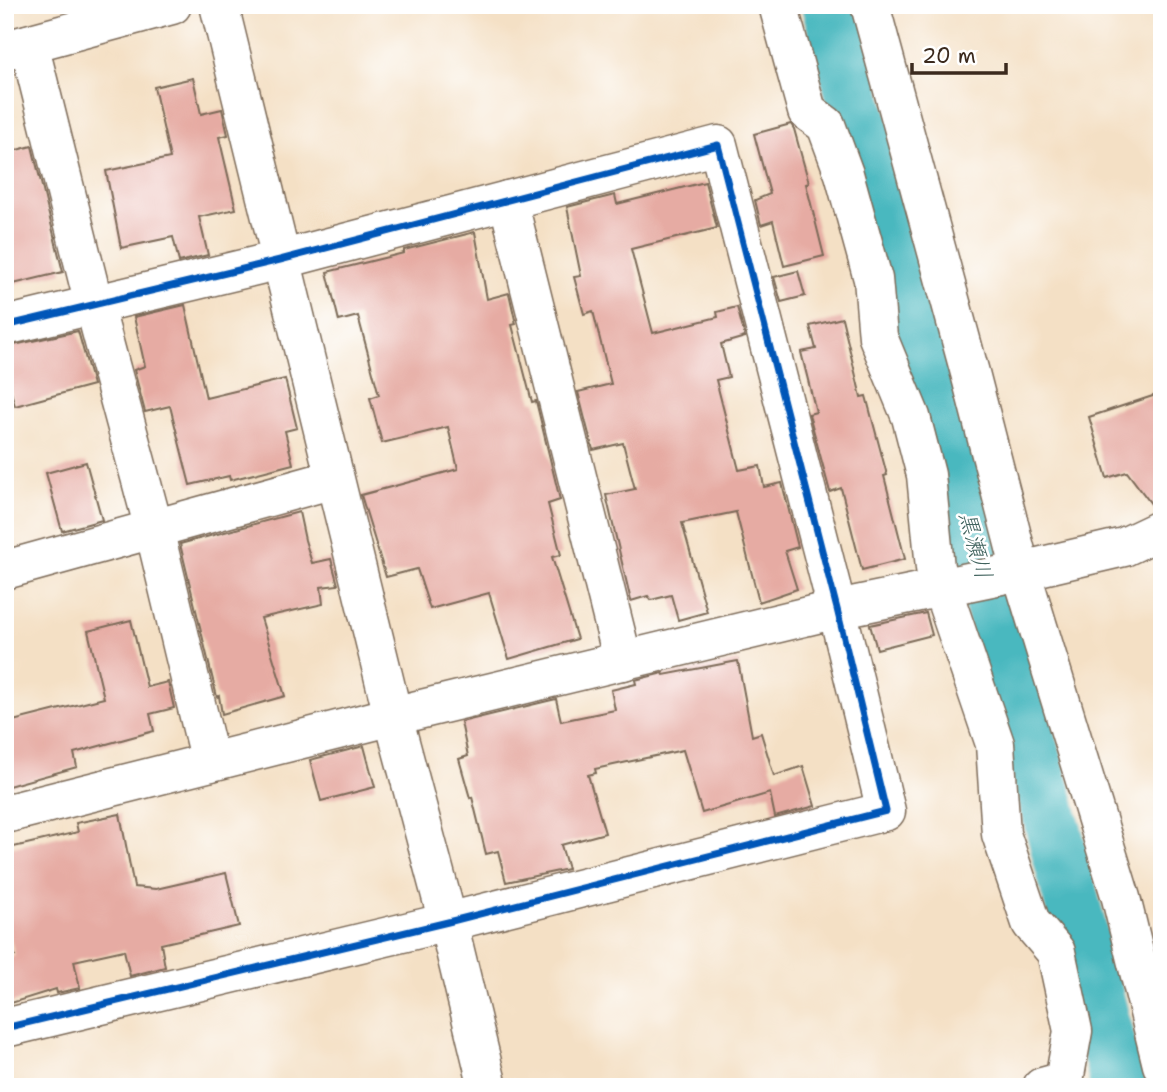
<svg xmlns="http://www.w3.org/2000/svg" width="1167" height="1092" font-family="'Shantell Sans','Klee One',sans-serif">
	<rect width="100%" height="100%" fill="#fff"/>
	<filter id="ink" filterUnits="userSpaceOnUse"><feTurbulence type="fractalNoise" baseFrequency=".0143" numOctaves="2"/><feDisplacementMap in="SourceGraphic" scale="14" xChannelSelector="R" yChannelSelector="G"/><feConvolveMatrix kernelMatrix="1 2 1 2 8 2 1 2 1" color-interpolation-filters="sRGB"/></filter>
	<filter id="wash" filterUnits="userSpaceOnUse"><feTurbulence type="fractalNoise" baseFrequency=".00686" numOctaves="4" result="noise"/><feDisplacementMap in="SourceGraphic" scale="28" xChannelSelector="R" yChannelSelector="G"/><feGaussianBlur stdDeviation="1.57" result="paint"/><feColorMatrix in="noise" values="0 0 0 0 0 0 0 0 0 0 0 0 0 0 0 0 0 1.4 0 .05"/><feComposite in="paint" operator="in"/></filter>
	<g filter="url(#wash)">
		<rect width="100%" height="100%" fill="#f4e0c5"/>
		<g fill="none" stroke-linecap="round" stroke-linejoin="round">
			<path stroke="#49b8bf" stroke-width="56" d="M829,5L1054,831L1119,1087"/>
		</g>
		<g id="blocks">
			<g fill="#e6aba3">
				<path d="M193,78L201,114L222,109L228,135L219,137L236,209L199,217L208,255L179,262L173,237L121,248L106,171L170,158L154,87Z"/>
				<path d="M791,124L794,129L809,183L806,184L824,256L784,266L773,221L761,225L755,200L770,194L754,134Z"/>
				<path d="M32,146L63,272L5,286V153Z"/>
				<path d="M705,182L717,228L631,249L653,333L718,317L717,312L737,307L745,337L721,344L729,377L716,380L739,470L760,466L764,487L782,483L798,547L785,551L797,589L759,602L736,512L682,523L707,612L678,620L671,595L651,600L648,596L631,601L606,495L635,489L623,443L593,450L578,392L611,384L593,311L584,314L574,277L581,276L567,207L615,195L617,204Z"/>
				<path d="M475,232L487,299L509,293L516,324L512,325L532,402L536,401L560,500L548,504L561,555L552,557L577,639L509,659L489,593L430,609L417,569L386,577L361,495L458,469L448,427L382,443L370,398L379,395L358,316L339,321L327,272L404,253V250Z"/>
				<path d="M798,271L805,296L781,302L774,277Z"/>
				<path d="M185,305L206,398L285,379L297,428L285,431L293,464L230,480L229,476L190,485L170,406L145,412L134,370L145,366L134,317Z"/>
				<path d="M842,318L861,397L866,396L887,475L884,476L905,559L862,570L841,488L830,492L809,414L816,412L801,352L816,349L810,326Z"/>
				<path d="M78,331L93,385L15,406L5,371V347Z"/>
				<path d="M1162,393V507L1155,509L1127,472L1107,478L1089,417Z"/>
				<path d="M86,462L102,520L62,531L46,473Z"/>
				<path d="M299,512L305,540L312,563L331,559L338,585L321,587L323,604L261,618L285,696L222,714L219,696L217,697L180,544Z"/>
				<path d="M926,613L932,635L877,649L870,625Z"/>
				<path d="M131,620L147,687L168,682L174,708L150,714L154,731L74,753L77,767L5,787V723L104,698L88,631Z"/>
				<path d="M738,661L752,736L761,733L774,776L803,766L815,806L775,817L770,793L702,813L683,750L595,769L596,773L588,775L605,833L561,845L568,869L506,882L498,851L486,854L472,797L470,798L459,759L468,756L461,722L556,699L561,721L615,710L611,690L636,684L635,680L663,673L664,675Z"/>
				<path d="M364,746L375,787L321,801L310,760Z"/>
				<path d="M120,814L134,887L156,889L226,873L239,926L161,944L165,967L130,976L124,950L74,961L80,988L57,993L56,989L5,1005V959L15,956L5,919V849L78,832L76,823Z"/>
			</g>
		</g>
	</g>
	<g filter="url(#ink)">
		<use href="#blocks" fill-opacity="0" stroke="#7c6a58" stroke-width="2"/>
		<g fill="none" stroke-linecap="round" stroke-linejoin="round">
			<g stroke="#7c6a58" stroke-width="41">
				<g id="minor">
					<path d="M219,5L393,716L448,922L488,1087"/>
					<path d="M778,5L807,111L826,125L844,174L873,279L878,337L911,417L926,475L935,568L995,744L1001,834L1031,923L1056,952L1073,1031L1064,1081L1042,1087"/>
					<path d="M870,5L970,373L1021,571L1121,898L1162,1065"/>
					<path d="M29,44L94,305L154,529L210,762"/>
					<path d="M5,50L172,5"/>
					<path d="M508,200L623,661"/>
					<path d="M5,326L280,260L718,145L837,609L886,811L448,922L5,1028"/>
					<path d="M5,570L334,479"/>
					<path d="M5,814L393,716L837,609L1021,571L1124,547L1162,529"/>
				</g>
			</g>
			<use href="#minor" stroke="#fff" stroke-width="38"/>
			<g stroke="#fff" stroke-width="11">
				<path id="cycleway" d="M5,326L280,260L718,145L837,609L886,811L448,922L5,1028"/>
			</g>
			<use href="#cycleway" stroke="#0057b8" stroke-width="7"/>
		</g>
	</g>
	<g text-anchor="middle" stroke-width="5" stroke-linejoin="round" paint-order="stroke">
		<g font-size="23" font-style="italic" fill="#41635e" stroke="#fff">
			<text transform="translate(976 545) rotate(75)" y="8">黒瀬川</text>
		</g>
	</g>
	<rect width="1167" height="1092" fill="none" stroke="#fff" stroke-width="28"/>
	<path d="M912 63v10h94v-10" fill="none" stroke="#3b2a1e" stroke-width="3.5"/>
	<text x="922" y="63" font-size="21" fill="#3b2a1e" stroke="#ffffff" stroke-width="5" paint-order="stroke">20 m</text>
</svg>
